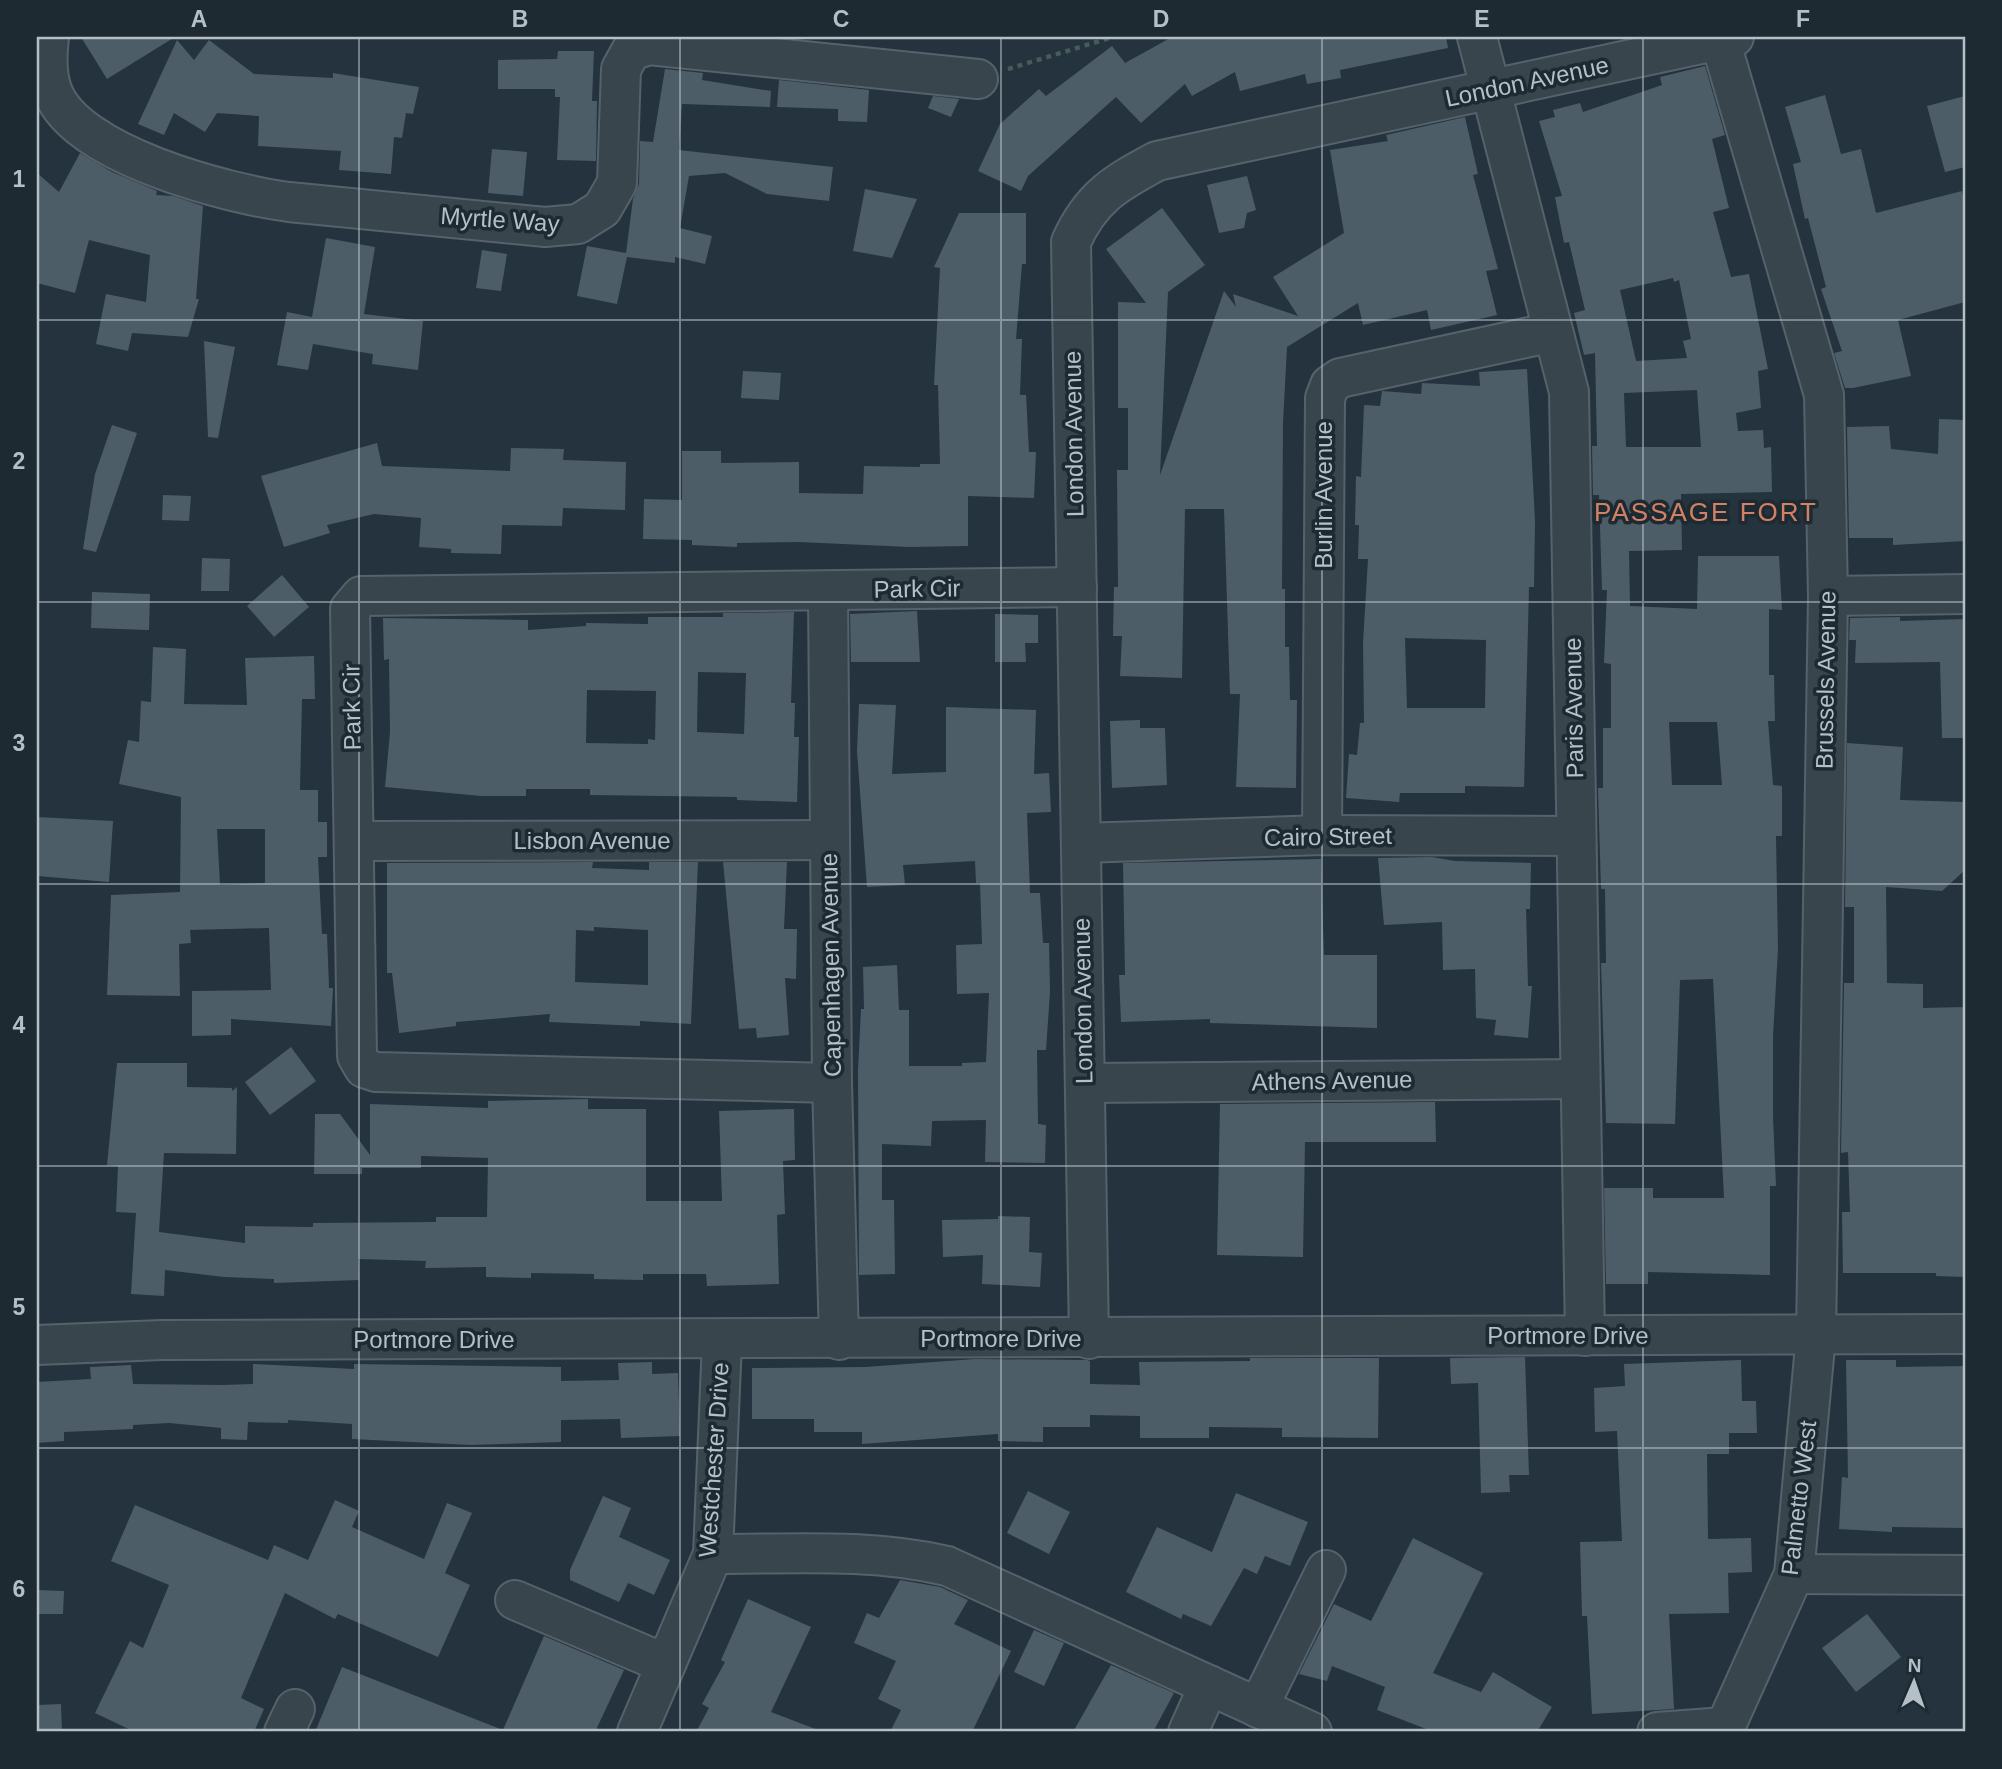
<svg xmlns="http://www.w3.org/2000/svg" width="2002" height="1769" font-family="Arial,sans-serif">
	<rect width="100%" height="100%" fill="#24333d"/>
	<g fill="#4d5d68" fill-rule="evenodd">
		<path d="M81,37H175L107,79Z"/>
		<path d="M1172,37H1446L1448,48L1340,70L1341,78L1307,84L1305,74L1240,91L1235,72L1192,96L1185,84L1141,123L1116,97L1028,176L1021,191L978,171L1000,124L1039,89L1046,96L1112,46L1125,63Z"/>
		<path d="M177,40L194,60L209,40L254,74L333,78V73L419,87L413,114L406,113L402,138L394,137L391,174L339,170L341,151L258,146L259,116L217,113L205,132L174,113L164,135L138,124Z"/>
		<path d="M558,51H594L592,101H597L596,161L557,160L560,97H555V89H498V60L557,59Z"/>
		<path d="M1705,66L1725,135L1712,139L1729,208L1713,212L1731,277L1749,274L1768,369L1758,371L1761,408L1736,413L1738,431L1763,430L1764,448L1771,447L1772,492L1681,494L1682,550L1629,551L1630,606L1697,609L1698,556H1779L1782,610L1769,609V675H1774L1775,721H1768L1773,785L1782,786V836H1776L1778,949L1773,1036V1117L1776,1186H1770V1275L1648,1272V1284H1606L1604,1188H1653V1198H1724L1713,979L1680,980L1675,1124L1606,1123L1601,963H1606L1605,889H1601L1598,788H1603V728H1611V664L1604,663L1607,590H1602L1599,495H1593L1592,446H1597L1595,353L1584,355L1574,313L1585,310L1569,242L1564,243L1555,197L1562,196L1539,121L1555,117L1553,110L1580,103L1583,112L1662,85L1660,77ZM1673,278L1674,282L1679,280L1691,339L1683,341L1687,358L1636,361L1620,290ZM1697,390L1701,447H1626L1624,393ZM1669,722H1717L1722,785H1672Z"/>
		<path d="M665,69L703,73L702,80L771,91L770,107L682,104L679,150L833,167L829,201L767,194L725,173L689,176L680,228L712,236L705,264L675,257V263L627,257L617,304L577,296L587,246L626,253L633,199L639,184L640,141L653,142Z"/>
		<path d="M779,80L869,90L867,122L838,121V109L777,107Z"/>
		<path d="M1825,95L1841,154L1861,149L1876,213L1962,191L1965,204V302L1898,320L1911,376L1853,388H1845L1834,353L1842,351L1821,289L1826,287L1808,218L1805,219L1793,164L1801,162L1785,107Z"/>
		<path d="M933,96L959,99L951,117L928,108Z"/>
		<path d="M1965,96V167L1945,172L1927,106Z"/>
		<path d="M1465,117L1478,174L1473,175L1498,269L1486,271L1497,315L1431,330L1427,310L1363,325L1358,303L1287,347L1283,423L1282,589H1285V647H1289L1290,700H1297L1296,788L1236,787L1240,694H1230L1224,509H1185L1182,678L1120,676L1122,636H1113L1114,587H1118L1117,470H1128V408H1118V302L1146,303L1106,249L1162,208L1205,265L1168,292L1160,475L1224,291L1236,307L1233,294L1298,316L1273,277L1344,233L1330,150L1388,141L1386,135Z"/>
		<path d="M492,149L527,152L523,196L488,193Z"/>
		<path d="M80,153L112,172L157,191L156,195L173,196L203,206L196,299H199L188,337L132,333L128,351L96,344L106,294L146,302L150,255L89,240L75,293L37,283V173L59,192Z"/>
		<path d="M1247,176L1256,210L1247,213L1244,228L1219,233L1207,185Z"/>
		<path d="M865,189L917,199L892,258L853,251Z"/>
		<path d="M959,213H1026V264H1022L1016,339H1022L1020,395H1026L1029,452H1036L1034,498L968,496V546L909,547L799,542L737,543V547L692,545V540L643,539L644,499L682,500V451H721V463L799,462V493L863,494L864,466L920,467V464H940L938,385H934L940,268L934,267Z"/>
		<path d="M326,238L375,247L364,314L423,321L418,370L372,364L373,354L313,344L308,370L277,365L287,312L312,317Z"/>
		<path d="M482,250L507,254L501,291L476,288Z"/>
		<path d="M204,341L235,347L218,438L208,437Z"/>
		<path d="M1527,369L1535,521L1534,587H1529L1524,787L1465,786V793H1400L1399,802L1346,798L1349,754L1357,755L1360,723H1364L1363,643L1368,559H1358L1359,525H1355L1356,476L1361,477L1364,405L1380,406L1382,391L1421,394L1422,383L1480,386L1479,372ZM1405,638L1486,640L1485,708H1407Z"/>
		<path d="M743,371L781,373L779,400L741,398Z"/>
		<path d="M1939,419L1965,420V541L1893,545V538H1849L1847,427L1889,426L1891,449L1938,454Z"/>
		<path d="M112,425L137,433L96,552L83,549L95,474Z"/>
		<path d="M377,443L382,466L510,471L511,448L564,449L563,460L626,462L625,510L563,508L562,526L502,525L501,554L451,553V549L419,547L421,518L374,514L327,525L330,533L284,547L261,476Z"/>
		<path d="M163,495L191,496L189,521L162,520Z"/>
		<path d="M202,558L230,559L229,591H201Z"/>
		<path d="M282,575L309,607L274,637L247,606Z"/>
		<path d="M92,592L150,594L149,630L91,628Z"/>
		<path d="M917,611L920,662H851L850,614Z"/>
		<path d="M794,612L791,703H795L794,737H799L797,802L737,800V797L590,795V789H526V796H481L385,787L390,732L389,659L384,660L383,618L528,620V630L586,626V623L648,624V617H723V613ZM698,672L746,673L744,734L697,732ZM587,690L656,691L655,740L648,739V744L586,743Z"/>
		<path d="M995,614L1038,615V643H1025L1026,662H995Z"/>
		<path d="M1900,617V621L1965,619V738H1942L1940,662L1855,663L1856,640H1849L1850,618Z"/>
		<path d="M153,647L186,649L184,704L247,705L245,658L314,656L315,699H302L300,790H318V822H327V857H318L322,934H327L329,988H333L331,1026L231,1019V1035L192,1036V991L271,990L269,928L190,930L191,943L179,944L180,996L107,995L111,895L180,892L181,797L119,784L128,740L139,742L141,701L151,702ZM217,829H265V883L220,885Z"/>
		<path d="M859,704L896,705L892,774L946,772V707L1036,710L1034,774L1049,773L1051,812L1027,813L1030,893H1040L1043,943H1049L1050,992L1046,1050H1037L1038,1124L1046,1125L1045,1163L985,1162L986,1120L932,1121L931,1146L882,1144V1200H894L895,1274L859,1275L858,1070L861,1009H864L863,967L897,965L899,1010H909V1066H962V1063L986,1062L989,993L957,994L956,945L982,944L980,883H976L975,861L903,865L905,885L867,887L857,751Z"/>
		<path d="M1140,720V728H1165L1167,785L1112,788L1110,721Z"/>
		<path d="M1847,743L1903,747L1900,800L1965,802V870L1942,891L1886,887L1887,983L1923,984V1008L1965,1007V1277L1936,1276V1273H1843L1842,1212H1850L1848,1152L1841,1153L1844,983H1854V907H1845Z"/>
		<path d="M37,817L113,821L109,882L37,876Z"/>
		<path d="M1432,857L1455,861L1531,863L1530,909H1526L1528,986H1532L1528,1038L1494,1035L1496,1020L1476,1018L1475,969L1443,970L1442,922L1384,925L1378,858Z"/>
		<path d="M1321,859L1324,955H1377V1028L1210,1023V1019L1121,1022L1119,975H1125L1123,863Z"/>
		<path d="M593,862L592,868L649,870V862H698L691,1024L640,1021V1026L549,1022L550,1014L456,1022V1026L399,1033L392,973H387V863ZM594,927L648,930V985L575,982L576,930L594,931Z"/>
		<path d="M723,862H787L784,929H797L796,979L785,978L789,1035L757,1038L756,1028L739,1029Z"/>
		<path d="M291,1047L316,1081L270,1115L245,1082Z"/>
		<path d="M117,1063H187V1087L232,1088V1091L237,1087L236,1154L164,1153L159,1232L245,1243V1226L313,1227V1223L436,1222V1217H487L488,1158L421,1156V1168H362V1174H314L315,1114H340L370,1155V1104L488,1108V1101L588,1099V1109H646V1201H722L719,1111L794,1109L795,1160L783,1161L785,1214L777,1215L779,1284L707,1286L706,1274H643V1280L594,1279V1274L531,1273V1278L486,1277V1267L425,1268L426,1261L358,1259L359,1280L274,1283V1279L224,1277L165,1270L164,1296L131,1294L136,1213L116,1212L118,1166L107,1165Z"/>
		<path d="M1435,1102L1436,1142H1305L1303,1257L1217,1255L1220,1104Z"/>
		<path d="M998,1216L1030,1217L1029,1252L1042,1253L1040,1287L982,1284L983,1255L943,1257L942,1220L998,1219Z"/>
		<path d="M1525,1357L1529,1475H1509L1510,1492L1481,1493L1478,1383L1451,1384L1450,1358Z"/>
		<path d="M1250,1358H1379L1378,1438L1282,1437V1428L1209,1427V1438H1140V1416L1090,1415V1427H1043V1442L998,1441V1434L862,1444V1432H814V1419H752V1368L865,1367L975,1359L1087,1360L1090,1361V1384L1140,1385L1139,1362L1250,1361Z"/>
		<path d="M1741,1360L1742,1401H1756L1757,1433H1729V1454H1707L1708,1539L1751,1538L1752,1572L1728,1573L1729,1613L1669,1614L1674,1709L1592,1714L1587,1616H1582L1580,1542L1622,1541L1617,1431L1595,1432L1594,1388L1625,1386L1624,1364Z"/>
		<path d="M1846,1360H1896V1367L1965,1366V1528L1892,1527V1532L1839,1529L1842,1477L1848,1478Z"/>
		<path d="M652,1362V1374L678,1373L680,1436L621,1438L620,1419L561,1420V1442L471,1445L352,1439V1424L288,1420V1423L248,1422L247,1440L221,1439V1428L169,1423L133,1425V1429L64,1432V1441L37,1443V1382L91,1379L90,1367L131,1365L133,1384L222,1385L253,1384V1364L354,1369V1364L561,1367V1381L619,1380L618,1363Z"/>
		<path d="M1028,1491L1070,1512L1049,1554L1007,1533Z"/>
		<path d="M1236,1493L1308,1522L1290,1566L1265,1556L1257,1574L1244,1568L1211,1626L1183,1614L1181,1619L1126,1592L1157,1527L1212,1552Z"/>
		<path d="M603,1496L631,1508L619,1537L670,1560L654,1595L628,1583L619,1602L570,1580V1570Z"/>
		<path d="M335,1500L359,1511L352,1527L424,1559L447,1503L472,1513L445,1573L470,1585L438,1657L338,1614L335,1619L285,1593L241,1698L264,1709L254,1732H135L95,1713L130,1641L143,1648L169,1585L111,1561L135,1505L268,1560L274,1545L308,1560Z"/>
		<path d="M1413,1538L1483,1573L1433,1673L1481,1692L1493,1672L1552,1707L1537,1732H1434L1377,1710L1385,1687L1332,1666L1327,1681L1299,1674L1334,1604L1371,1621Z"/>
		<path d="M900,1580L940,1587L968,1600L954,1624L1011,1651L972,1732H890L901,1710L878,1699L896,1661L854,1643L867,1613L879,1618Z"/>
		<path d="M37,1590L64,1591L63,1614H37Z"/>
		<path d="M748,1599L811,1627L771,1712L818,1730L817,1732H696L709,1708L702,1704L725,1662L721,1660Z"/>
		<path d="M1867,1614L1901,1657L1856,1692L1822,1648Z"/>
		<path d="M1034,1630L1064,1643L1044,1686L1014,1672Z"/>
		<path d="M544,1636L624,1670L595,1732H315L342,1667L503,1730Z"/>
		<path d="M1111,1665L1174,1693L1153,1732H1073Z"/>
		<path d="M61,1704L62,1732H37V1705Z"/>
	</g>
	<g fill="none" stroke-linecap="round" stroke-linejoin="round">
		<g stroke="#56626b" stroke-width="42">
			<g id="minor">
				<path d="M49,37C47,54 46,73 52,90C74,155 229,194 289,202L545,227L578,224L602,209L617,183L621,69L631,51L649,45L978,79"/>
				<path d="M1477,37L1569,392L1585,1336"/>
				<path d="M1720,40L1824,395L1828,596L1816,1335L1794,1574L1723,1732"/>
				<path d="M828,591L832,1083L839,1340"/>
				<path d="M1828,596L1965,594"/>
				<path d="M1322,835L1325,398L1330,385L1340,378L1553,332"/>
				<path d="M354,841L830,840"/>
				<path d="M1081,843L1322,835L1576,836"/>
				<path d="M832,1083L376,1072L364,1068L357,1056L350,609L361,596L1077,587"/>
				<path d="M1085,1083L1580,1079"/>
				<path d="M1089,1339L1071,242C1091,197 1116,183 1157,161L1734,37"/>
				<path d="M713,1554C791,1554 871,1548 947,1566L1312,1732"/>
				<path d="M1794,1574L1965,1575"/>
				<path d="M515,1600L666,1664"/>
				<path d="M1258,1708L1326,1570"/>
				<path d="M284,1732L295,1709"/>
				<path d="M637,1732L713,1554L722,1341"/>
				<path d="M1188,1732L1209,1685"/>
				<path d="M1657,1732L1725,1727"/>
			</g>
		</g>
		<g stroke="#56626b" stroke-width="42">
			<path id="tertiary" d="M37,1345L162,1340L1965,1334"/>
		</g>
		<path stroke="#465c5b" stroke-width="4.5" stroke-dasharray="5 5" stroke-linecap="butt" d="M1008,69L1113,37"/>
		<use href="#minor" stroke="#38454d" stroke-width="38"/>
		<use href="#tertiary" stroke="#38454d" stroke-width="38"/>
	</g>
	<path fill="none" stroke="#b4bfc8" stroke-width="2" stroke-opacity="0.55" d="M359,37V1732M680,37V1732M1001,37V1732M1322,37V1732M1643,37V1732M37,320H1965M37,602H1965M37,884H1965M37,1166H1965M37,1448H1965"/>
	<g text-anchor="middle" stroke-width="7" stroke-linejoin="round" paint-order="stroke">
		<g font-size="24" fill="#b4bfc8" stroke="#1d2a32">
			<text transform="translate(1527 82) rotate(-12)" y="8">London Avenue</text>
			<text transform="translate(500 220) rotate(4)" y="8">Myrtle Way</text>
			<text transform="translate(1074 434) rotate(-91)" y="8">London Avenue</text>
			<text transform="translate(1324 495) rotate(-90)" y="8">Burlin Avenue</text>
			<text transform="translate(917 589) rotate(-1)" y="8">Park Cir</text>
			<text transform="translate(1826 680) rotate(-89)" y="8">Brussels Avenue</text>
			<text transform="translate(352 707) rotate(-91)" y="8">Park Cir</text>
			<text transform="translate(1574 708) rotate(-91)" y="8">Paris Avenue</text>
			<text transform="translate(1328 837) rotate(-1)" y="8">Cairo Street</text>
			<text x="592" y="849">Lisbon Avenue</text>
			<text transform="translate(831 965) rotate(-91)" y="8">Capenhagen Avenue</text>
			<text transform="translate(1083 1001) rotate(-91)" y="8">London Avenue</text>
			<text transform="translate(1332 1081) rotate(-1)" y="8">Athens Avenue</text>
			<text x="1568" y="1344">Portmore Drive</text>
			<text x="1001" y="1347">Portmore Drive</text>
			<text x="434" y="1348">Portmore Drive</text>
			<text transform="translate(714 1460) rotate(-86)" y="8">Westchester Drive</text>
			<text transform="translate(1799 1498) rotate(-83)" y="8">Palmetto West</text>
		</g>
		<g font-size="26" letter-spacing="2" fill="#d38164" stroke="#1d2a32">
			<text x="1706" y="521">PASSAGE FORT</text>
		</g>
	</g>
	<rect width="2002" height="1769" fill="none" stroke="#1d2a32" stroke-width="77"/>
	<g transform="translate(1914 1682) rotate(2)" stroke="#1d2a32" stroke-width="5" paint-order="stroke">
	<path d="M0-5L12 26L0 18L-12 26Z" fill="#b4bfc8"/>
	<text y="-10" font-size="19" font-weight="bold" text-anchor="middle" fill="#b4bfc8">N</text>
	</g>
	<rect x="38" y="38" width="1926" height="1692" fill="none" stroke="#b4bfc8" stroke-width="2.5"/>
	<g font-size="23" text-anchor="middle" font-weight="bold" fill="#b4bfc8">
		<text x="199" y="27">A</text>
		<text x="520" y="27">B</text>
		<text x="841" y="27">C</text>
		<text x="1161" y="27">D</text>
		<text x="1482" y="27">E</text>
		<text x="1803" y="27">F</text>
		<text x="19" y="187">1</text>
		<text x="19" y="469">2</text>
		<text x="19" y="751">3</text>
		<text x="19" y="1033">4</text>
		<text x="19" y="1315">5</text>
		<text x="19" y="1597">6</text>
	</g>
</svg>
